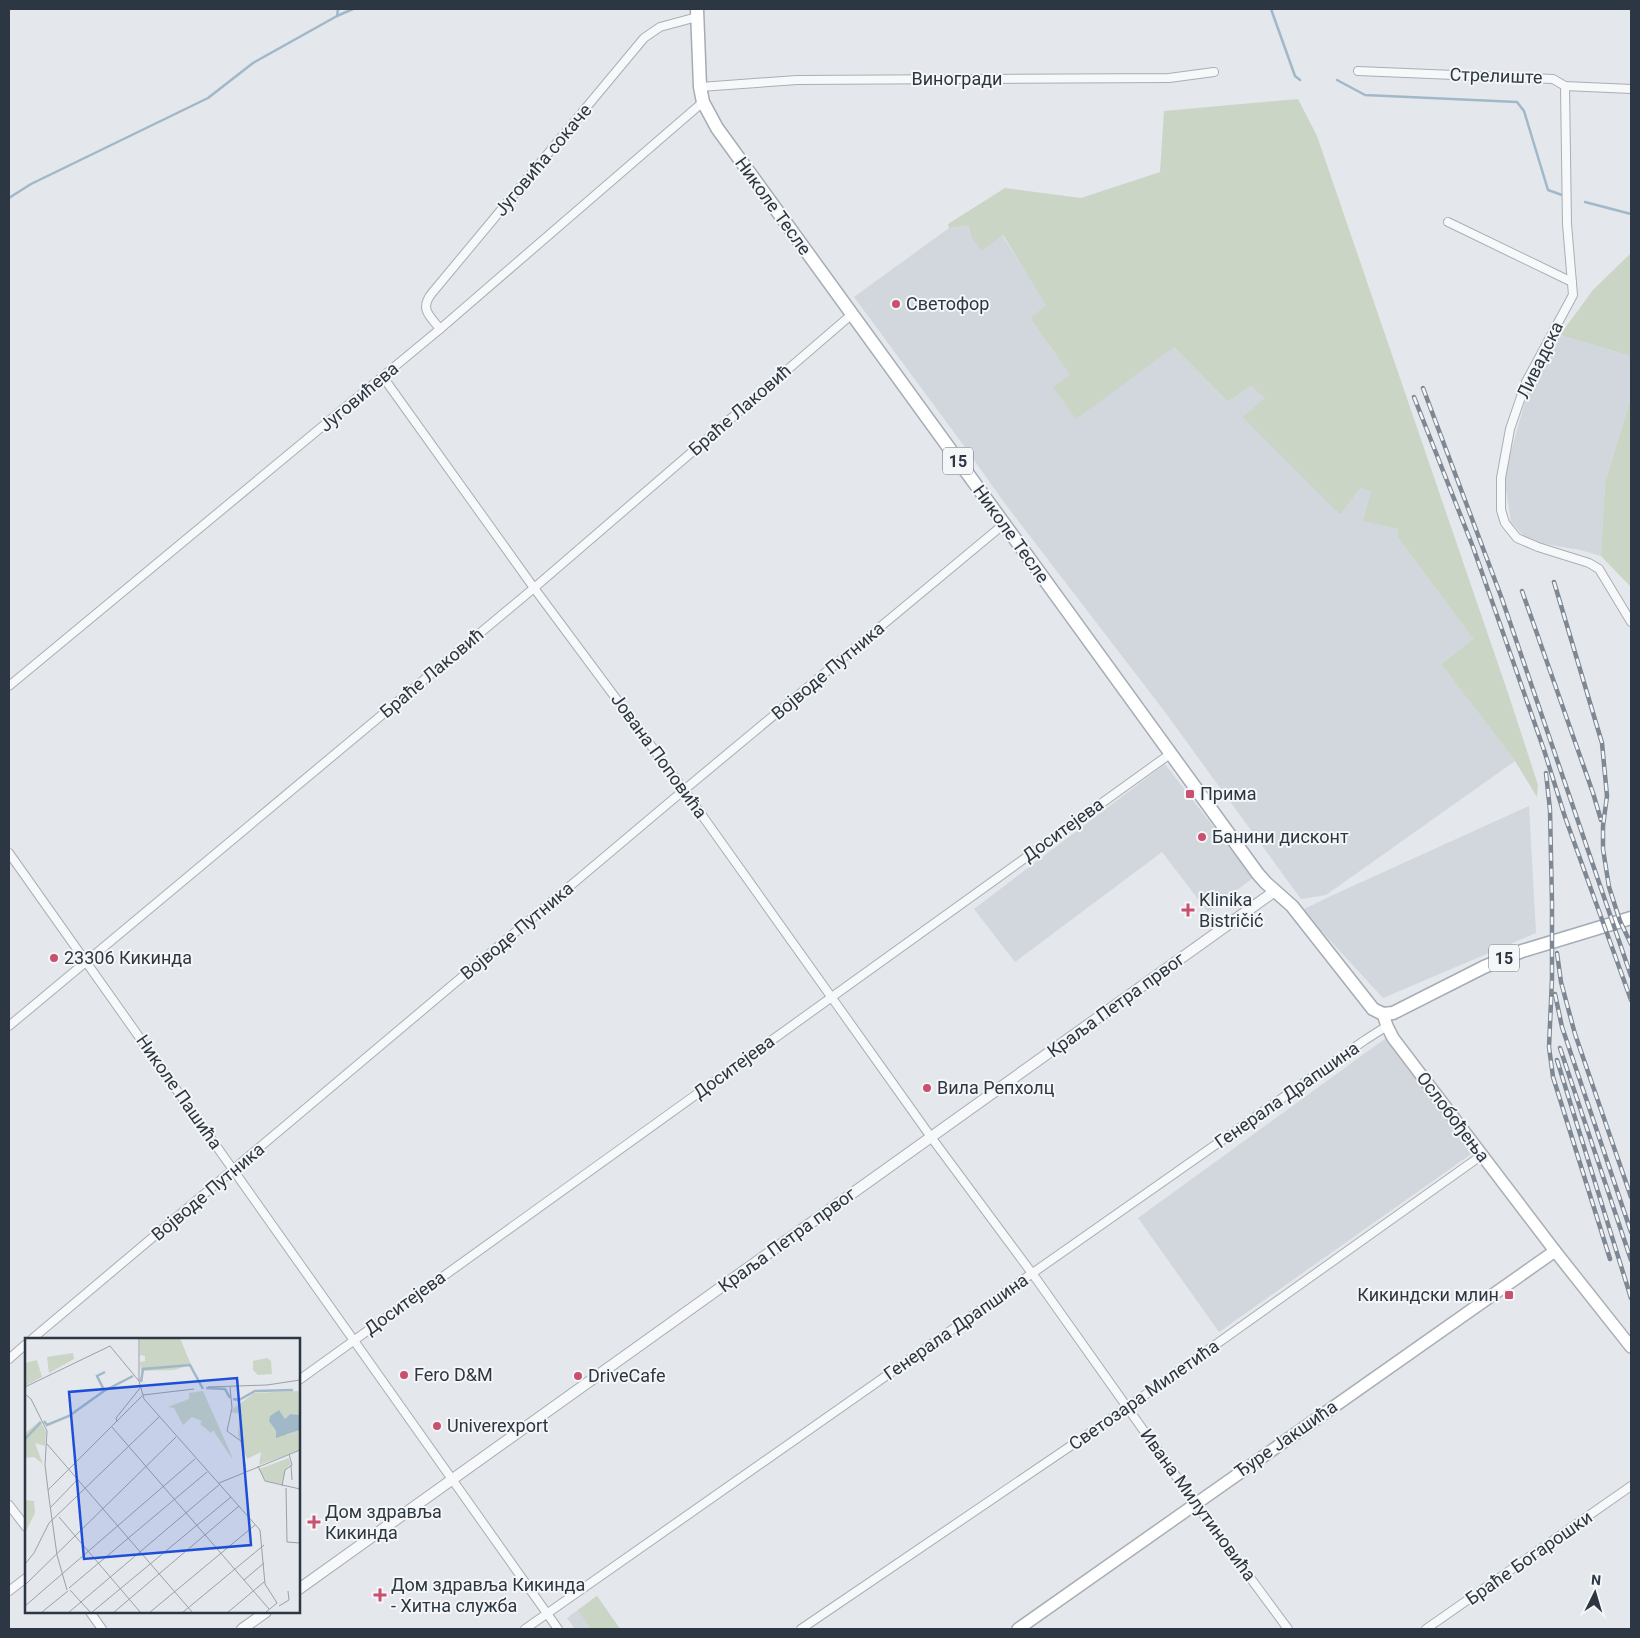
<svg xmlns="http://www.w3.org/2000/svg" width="1640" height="1638" font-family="Roboto,sans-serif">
	<rect width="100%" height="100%" fill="#e4e7eb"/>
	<g fill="#d2d7dd">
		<path d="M970,226L1002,235L1047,305L1030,318L1070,375L1174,347L1228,402L1251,386L1266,398L1242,417L1340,515L1362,487L1371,492L1399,529L1397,536L1473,639L1441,664L1515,761L1326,895L1301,899L1165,712L1003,501L967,450L854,297L949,228Z"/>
		<path d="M1560,335L1631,356V397L1605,483L1601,556L1580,550L1528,541L1511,522L1504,476L1529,388Z"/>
		<path d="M1165,764L1253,878L1208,912L1162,852L1015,962L974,909Z"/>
		<path d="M1529,806L1536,933L1383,998L1302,910L1333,895Z"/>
		<path d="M1386,1038L1474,1152L1219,1332L1138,1218Z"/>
		<path d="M597,1596L620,1629H575L567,1618Z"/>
	</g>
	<g fill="#cbd5c5">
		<path d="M1298,99L1317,136L1509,696L1538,785L1537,797L1515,761L1441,664L1473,639L1397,536L1399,529L1363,521L1371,492L1361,488L1340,515L1242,417L1265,398L1251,386L1228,402L1174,347L1076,419L1053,387L1070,375L1030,318L1046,305L1003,235L982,251L972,238L969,226L949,228L948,224L1005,188L1081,198L1160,172L1164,111Z"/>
		<path d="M1631,253V356L1560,335L1593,290Z"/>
		<path d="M1631,397V589L1630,586L1601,556L1605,483Z"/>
		<path d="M597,1596L620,1629H591L578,1610Z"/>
	</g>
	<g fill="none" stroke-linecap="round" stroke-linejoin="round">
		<g stroke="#a1b8c9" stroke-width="2.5">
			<path d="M1271,9L1295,76L1300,80"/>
			<path d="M337,16L338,9"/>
			<path d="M1337,80L1365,95L1517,102L1524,111L1548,190L1562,195"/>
			<path d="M9,198L31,184L208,98L253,63L337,16L353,9"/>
			<path d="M1585,202L1631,214"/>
		</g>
		<g stroke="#a9afb5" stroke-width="10">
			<g id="minor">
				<path d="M1358,71L1553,79L1565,86L1631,89"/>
				<path d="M1565,86L1567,224L1573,295L1526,382L1510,429L1501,478V510L1505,523L1517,538L1538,547L1589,563L1599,569L1631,622"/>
				<path d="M700,87L797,80L1169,78L1214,72"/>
				<path d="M1448,222L1572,282"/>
				<path d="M440,329C430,316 419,309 432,293L644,38L660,27L697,17"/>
				<path d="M383,377L534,588L684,790L931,1137L1037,1280L1195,1503L1288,1629"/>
				<path d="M9,686L440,329L703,102"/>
				<path d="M9,853L558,1629"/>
				<path d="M9,1026L534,588L851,315"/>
				<path d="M32,1339L684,790L1004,524"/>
				<path d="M9,1359L26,1344"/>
				<path d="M299,1380L1170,754"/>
				<path d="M9,1505L26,1527"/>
				<path d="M9,1591L26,1578"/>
				<path d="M90,1612L102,1629"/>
				<path d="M525,1629L1365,1040L1387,1026"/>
				<path d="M801,1629L1128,1407L1482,1155"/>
				<path d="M1426,1629L1631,1486"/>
			</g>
		</g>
		<g stroke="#a9afb5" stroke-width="12">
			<g id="tertiary">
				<path d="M299,1589L1275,891"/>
				<path d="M242,1629L266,1612"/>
			</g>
		</g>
		<g stroke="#a9afb5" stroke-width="14">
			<g id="secondary">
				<path d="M1383,1014L1387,1026L1393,1038L1555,1251L1631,1347"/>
				<path d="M1018,1629L1555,1251"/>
			</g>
		</g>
		<g stroke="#a4adb6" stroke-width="15">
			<path id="primary" d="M697,9L700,87L703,102L717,128L1258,874L1266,883L1292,906L1373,1009L1383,1014L1393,1013L1484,967L1522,951L1631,918"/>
		</g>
		<use href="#minor" stroke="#f6f8f9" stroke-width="8"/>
		<use href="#tertiary" stroke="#f6f8f9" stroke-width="10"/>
		<use href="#secondary" stroke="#fff" stroke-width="11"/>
		<use href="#primary" stroke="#fff" stroke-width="12"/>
		<g stroke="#7e8894" stroke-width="4.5">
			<g id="rail">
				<path d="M1423,388L1502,599L1631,976"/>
				<path d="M1414,397L1473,547L1544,750L1565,817L1631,1000"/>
				<path d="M1554,582L1602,743L1607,796L1603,826V849L1609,887L1620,921L1631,944"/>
				<path d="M1522,591L1593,793L1601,820"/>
				<path d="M1546,773L1550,810L1552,903V979L1549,1047L1553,1077L1610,1259"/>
				<path d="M1557,953L1561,982L1575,1034L1631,1197"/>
				<path d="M1555,994L1562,1027L1631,1232"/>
				<path d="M1560,1048L1631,1260"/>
				<path d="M1557,1060L1631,1298"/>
			</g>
		</g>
		<use href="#rail" stroke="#f4f6f8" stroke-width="2.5" stroke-dasharray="8" stroke-linecap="butt"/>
	</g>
	<g fill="#c9506e" stroke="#f4f6f8" stroke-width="2">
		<circle cx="896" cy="304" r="5"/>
		<rect x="1185" y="789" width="10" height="10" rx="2.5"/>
		<circle cx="1202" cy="837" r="5"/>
		<path d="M1185.5 902.5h5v5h5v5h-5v5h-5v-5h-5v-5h5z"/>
		<circle cx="54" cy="958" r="5"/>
		<circle cx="927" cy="1088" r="5"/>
		<rect x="1504" y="1290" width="10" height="10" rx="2.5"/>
		<circle cx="404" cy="1375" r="5"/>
		<circle cx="578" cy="1376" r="5"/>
		<circle cx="437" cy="1426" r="5"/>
		<path d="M311.5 1514.5h5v5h5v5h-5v5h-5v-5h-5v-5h5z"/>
		<path d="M377.5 1587.5h5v5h5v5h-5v5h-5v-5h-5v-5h5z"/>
	</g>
	<g text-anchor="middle" stroke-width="4" stroke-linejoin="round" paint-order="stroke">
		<g fill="#f4f6f8" stroke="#687079" stroke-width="1">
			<rect x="943" y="447.5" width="30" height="27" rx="4"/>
			<rect x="1489" y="944.5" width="30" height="27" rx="4"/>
		</g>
		<g font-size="16" font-weight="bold" fill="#2c3743">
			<text x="958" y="467">15</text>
			<text x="1504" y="964">15</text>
		</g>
		<g font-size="18" fill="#2c3743" stroke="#f4f6f8">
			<text transform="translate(1496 76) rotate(2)" y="6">Стрелиште</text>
			<text x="957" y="85">Виногради</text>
			<text transform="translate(543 160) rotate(-50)" y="6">Југовића сокаче</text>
			<text transform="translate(773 206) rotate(54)" y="6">Николе Тесле</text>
			<text transform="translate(1540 360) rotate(-64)" y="6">Ливадска</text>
			<text transform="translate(359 397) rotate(-40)" y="6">Југовићева</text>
			<text transform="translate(740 410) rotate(-41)" y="6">Браће Лаковић</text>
			<text transform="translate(1011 534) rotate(54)" y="6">Николе Тесле</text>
			<text transform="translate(828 671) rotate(-40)" y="6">Војводе Путника</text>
			<text transform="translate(432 673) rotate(-40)" y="6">Браће Лаковић</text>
			<text transform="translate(659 756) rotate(54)" y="6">Јована Поповића</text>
			<text transform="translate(1063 830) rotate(-36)" y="6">Доситејева</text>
			<text transform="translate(517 931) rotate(-40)" y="6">Војводе Путника</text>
			<text transform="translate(1116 1005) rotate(-36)" y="6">Краља Петра првог</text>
			<text transform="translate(734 1067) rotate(-36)" y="6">Доситејева</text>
			<text transform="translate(179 1092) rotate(55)" y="6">Николе Пашића</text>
			<text transform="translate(1287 1095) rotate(-35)" y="6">Генерала Драпшина</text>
			<text transform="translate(1453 1117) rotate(53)" y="6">Ослобођења</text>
			<text transform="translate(208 1192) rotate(-40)" y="6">Војводе Путника</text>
			<text transform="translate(787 1240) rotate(-36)" y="6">Краља Петра првог</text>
			<text transform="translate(405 1303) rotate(-36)" y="6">Доситејева</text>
			<text transform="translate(956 1327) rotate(-35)" y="6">Генерала Драпшина</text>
			<text transform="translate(1144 1395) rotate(-35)" y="6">Светозара Милетића</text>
			<text transform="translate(1286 1439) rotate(-35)" y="6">Ђуре Јакшића</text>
			<text transform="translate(1198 1505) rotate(54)" y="6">Ивана Милутиновића</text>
			<text transform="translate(1529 1558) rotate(-35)" y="6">Браће Богарошки</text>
		</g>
		<g font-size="18" fill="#2c3743" stroke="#f4f6f8" text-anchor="start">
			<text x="906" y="310">Светофор</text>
			<text x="1200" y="800">Прима</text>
			<text x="1212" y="843">Банини дисконт</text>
			<text x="1199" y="906">Klinika<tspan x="1199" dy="21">Bistričić</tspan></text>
			<text x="64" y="964">23306 Кикинда</text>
			<text x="937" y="1094">Вила Репхолц</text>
			<text x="1499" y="1301" text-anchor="end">Кикиндски млин</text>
			<text x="414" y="1381">Fero D&amp;M</text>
			<text x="588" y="1382">DriveCafe</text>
			<text x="447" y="1432">Univerexport</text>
			<text x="325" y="1518">Дом здравља<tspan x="325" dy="21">Кикинда</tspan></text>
			<text x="391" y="1591">Дом здравља Кикинда<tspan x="391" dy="21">- Хитна служба</tspan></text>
		</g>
	</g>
	<g transform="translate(25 1338)">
		<rect width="275" height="275" fill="#e4e7eb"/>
		<path d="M115,0H155L166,27L148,32L116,33L115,24L120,23V18L115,17ZM48,15L49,21L24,35L22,19ZM242,20L246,23L247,36L233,37L228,32V23ZM12,22L17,39L0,48V25ZM178,53L204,112L208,122L188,92L186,95L175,86L177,83L167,79L158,87L149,70L143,69L164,61V55ZM275,53V77L265,76L260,81L254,73L248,90L262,97L275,92V112L234,127L236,114L222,121L213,97L215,76L206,74L209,70L229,55ZM15,83L21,94L20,108L10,105L18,126L9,119L0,120V95ZM264,120L266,126L260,132L257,146L241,143L234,131ZM0,162L9,163L10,175L0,195Z" fill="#cbd5c5"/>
		<path d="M254,72L260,81L265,76L275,77V92L251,100V93L244,83L245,78Z" fill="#a1b8c9"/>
		<path fill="none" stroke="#a1b8c9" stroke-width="2.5" d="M116,44L118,31L165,27L178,51M181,50L200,51L205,60M79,52L72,38L80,34M208,61L214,62L230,53L268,52M19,83L22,87L44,78L79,53L108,38M0,101L16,84"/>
		<path fill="none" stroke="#9aa1a8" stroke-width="1" d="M114,0V43M0,49L85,8L114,43L119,61L235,192L240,246L252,265L240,275M183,49L242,47L275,42M205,49L207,70L202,93L216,103L221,133M0,56L6,61L22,93L20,127L24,160L32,217L42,252M118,57L169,51M92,84L91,80L115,50M87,89L244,271M22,106L168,275M266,127L267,142M233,128L240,143L275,151M194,145L275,112M257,148L260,132L267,127L264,116M261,150L262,204L275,205M23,152L117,58M26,169L53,141M34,179L116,275M0,226L9,215L24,185L134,79M219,242L239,225M0,247L151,99M44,250L182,134M45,252L66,275M0,268L170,121M254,268L264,262L263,253M17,274L43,253M43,275L195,146M66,275L206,159M88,275L214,168M124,275L230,187M157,275L239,207M202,275L239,244"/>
		<path fill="#1d4ed8" fill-opacity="0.15" stroke="#1d4ed8" stroke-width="2.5" d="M212,40L226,207L59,221L44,54Z"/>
		<rect width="275" height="275" fill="none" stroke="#2c3743" stroke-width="2.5"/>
	</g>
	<rect width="1640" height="1638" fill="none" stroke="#2c3743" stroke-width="20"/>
	<g transform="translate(1595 1593) rotate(5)" stroke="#f4f6f8" stroke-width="4" paint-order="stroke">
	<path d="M0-4L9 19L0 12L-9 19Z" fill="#2c3743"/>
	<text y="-8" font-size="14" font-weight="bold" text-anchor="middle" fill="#2c3743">N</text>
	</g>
</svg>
